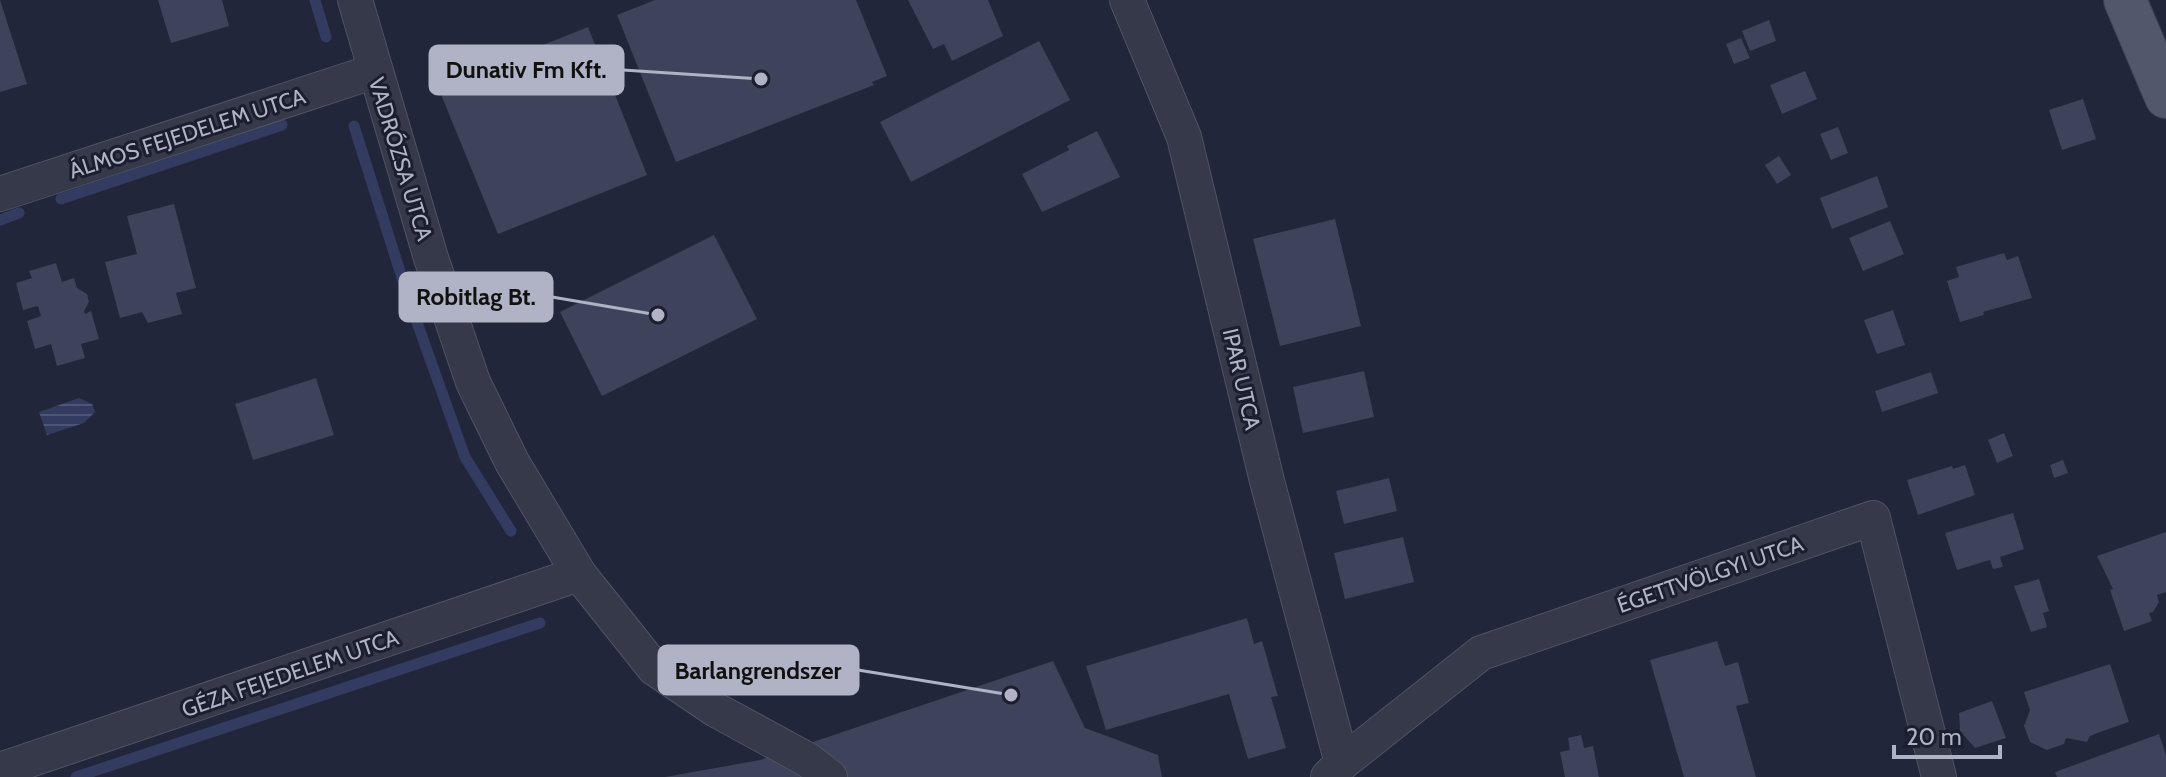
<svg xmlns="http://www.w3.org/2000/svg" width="2166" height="777" font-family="Cabin,sans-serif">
	<defs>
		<pattern id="water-rules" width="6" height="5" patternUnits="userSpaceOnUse" patternTransform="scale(2)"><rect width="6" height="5" fill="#333b60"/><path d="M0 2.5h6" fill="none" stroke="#4e5575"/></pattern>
	</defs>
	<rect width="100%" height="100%" fill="#22263a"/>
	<path fill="url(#water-rules)" d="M79,398L92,404L95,412L84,423L47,435L39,412Z"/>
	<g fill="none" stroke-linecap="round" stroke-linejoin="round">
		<g stroke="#333b60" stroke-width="11">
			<path d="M315,0L326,37"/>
			<path d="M354,126L409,300L465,457L511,531"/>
			<path d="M61,199L282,125"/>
			<path d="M0,220L19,213"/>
			<path d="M76,777L540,623"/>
		</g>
	</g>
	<g fill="#3e425a">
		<path d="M0,0L27,84L0,92Z"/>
		<path d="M158,0H222L229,26L171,43Z"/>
		<path d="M655,0H856L887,76L872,82L874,85L676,162L617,15Z"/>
		<path d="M908,0H988L1003,36L952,61L944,44L933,49Z"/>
		<path d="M1769,20L1776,41L1750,51L1742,31Z"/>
		<path d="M588,27L647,175L498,234L438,87Z"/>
		<path d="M1741,38L1750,58L1734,64L1726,44Z"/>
		<path d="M1039,41L1070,100L911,182L880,122Z"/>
		<path d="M1805,71L1817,99L1782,114L1770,85Z"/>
		<path d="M2083,99L2096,139L2062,150L2049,110Z"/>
		<path d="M1838,127L1848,153L1831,160L1820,134Z"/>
		<path d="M1097,131L1120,177L1042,212L1022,174L1069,150L1067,146Z"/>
		<path d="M1779,156L1791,175L1777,184L1765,165Z"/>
		<path d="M1877,176L1888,207L1832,229L1820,198Z"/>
		<path d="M174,204L196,288L176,293L182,314L148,323L142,312L120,318L105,262L137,254L127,216Z"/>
		<path d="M1335,219L1361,326L1280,346L1253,239Z"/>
		<path d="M1890,221L1904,254L1863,271L1849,238Z"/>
		<path d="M714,235L757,319L602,396L560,312Z"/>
		<path d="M2004,253L2007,260L2018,256L2032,298L1983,312L1984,315L1960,322L1947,281L1959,277L1956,267Z"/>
		<path d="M56,263L62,282L74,278L77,288L87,294L89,302L84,311L85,314L91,311L99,339L81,344L85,358L57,366L51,344L35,349L27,321L41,316L38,306L23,310L16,283L32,278L29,271Z"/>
		<path d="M1893,310L1905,345L1877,354L1864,320Z"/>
		<path d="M1364,371L1374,417L1303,433L1293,387Z"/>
		<path d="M1931,372L1938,393L1882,412L1875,391Z"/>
		<path d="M316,378L334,435L253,460L235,404Z"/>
		<path d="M2004,433L2013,456L1997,463L1988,440Z"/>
		<path d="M2063,460L2068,473L2054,478L2050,465Z"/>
		<path d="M1965,465L1975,495L1918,515L1907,480L1952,466L1953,469Z"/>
		<path d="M1389,478L1397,511L1344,524L1336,491Z"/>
		<path d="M2013,513L2024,549L2000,557L2003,567L1993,569L1990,560L1957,570L1945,533Z"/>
		<path d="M2166,532V592L2157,595L2159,602L2153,612L2149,613L2152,621L2124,631L2110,590L2113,589L2097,556Z"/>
		<path d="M1403,537L1414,582L1345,599L1334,553Z"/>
		<path d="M2039,579L2049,611L2043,613L2047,627L2031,632L2014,586Z"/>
		<path d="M1247,618L1254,644L1262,641L1278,696L1271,697L1286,748L1248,759L1229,694L1106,730L1086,666Z"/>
		<path d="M1717,641L1725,666L1738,662L1749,703L1736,706L1756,777H1684L1650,660Z"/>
		<path d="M1053,661L1085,728L1158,755L1162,777H665L760,760Z"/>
		<path d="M2110,664L2129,722L2100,732L2090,736L2087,742L2066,738L2064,744L2047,750L2030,742L2024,726L2030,710L2024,692Z"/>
		<path d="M1992,701L2006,738L1975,748L1960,731L1959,713Z"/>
		<path d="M2159,734L2166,755V777H2057L2055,772Z"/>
		<path d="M1581,735L1584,748L1593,746L1599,777H1565L1560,752L1570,750L1568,738Z"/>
	</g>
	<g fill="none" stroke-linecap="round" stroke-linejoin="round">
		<g stroke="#505365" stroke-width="36">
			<g id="minor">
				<path d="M355,0L431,258L473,382L512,462L579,574L654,668L716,710L808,760L830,777"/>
				<path d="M1127,0L1184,137L1267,481L1342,763"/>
				<path d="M0,194L375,71"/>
				<path d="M0,770L579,574"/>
				<path d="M1328,777L1342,763L1481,653L1873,518L1939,777"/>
			</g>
		</g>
		<g stroke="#3f4253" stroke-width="44">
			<path id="major" d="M2125,0L2166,97"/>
		</g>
		<use href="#minor" stroke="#35394a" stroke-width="34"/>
		<use href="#major" stroke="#53576b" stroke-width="42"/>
	</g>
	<g text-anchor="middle" stroke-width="6" stroke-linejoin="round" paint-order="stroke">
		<g font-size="22" fill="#b0b3c6" stroke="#1b1e2f">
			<text transform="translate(187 133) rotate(-18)" y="8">ÁLMOS FEJEDELEM UTCA</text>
			<text transform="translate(401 159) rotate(73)" y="8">VADRÓZSA UTCA</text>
			<text transform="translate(1242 379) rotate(77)" y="8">IPAR UTCA</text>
			<text transform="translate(1710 574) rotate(-19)" y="8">ÉGETTVÖLGYI UTCA</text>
			<text transform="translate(290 673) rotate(-19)" y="8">GÉZA FEJEDELEM UTCA</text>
		</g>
	</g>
	<path fill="none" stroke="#b0b3c6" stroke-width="3" d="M761 79L623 70M658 315L552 297M1011 695L858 670"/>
	<g fill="#b0b3c6" stroke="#1b1e2f" stroke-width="3">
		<circle cx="761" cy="79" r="8"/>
		<circle cx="658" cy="315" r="8"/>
		<circle cx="1011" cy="695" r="8"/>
	</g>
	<g fill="#b0b3c6" stroke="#b0b3c6" stroke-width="3">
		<rect x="430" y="46" width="193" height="48" rx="8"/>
		<rect x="400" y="273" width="152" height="48" rx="8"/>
		<rect x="659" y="646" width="199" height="48" rx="8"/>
	</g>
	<g font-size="24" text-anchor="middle" font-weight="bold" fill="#111">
		<text x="526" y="78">Dunativ Fm Kft.</text>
		<text x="476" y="305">Robitlag Bt.</text>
		<text x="758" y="679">Barlangrendszer</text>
	</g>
	<path d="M1894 745v12h106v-12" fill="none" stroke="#b0b3c6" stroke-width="4"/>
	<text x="1906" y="745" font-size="24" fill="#b0b3c6" stroke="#1b1e2f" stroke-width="6" paint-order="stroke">20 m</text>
</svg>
